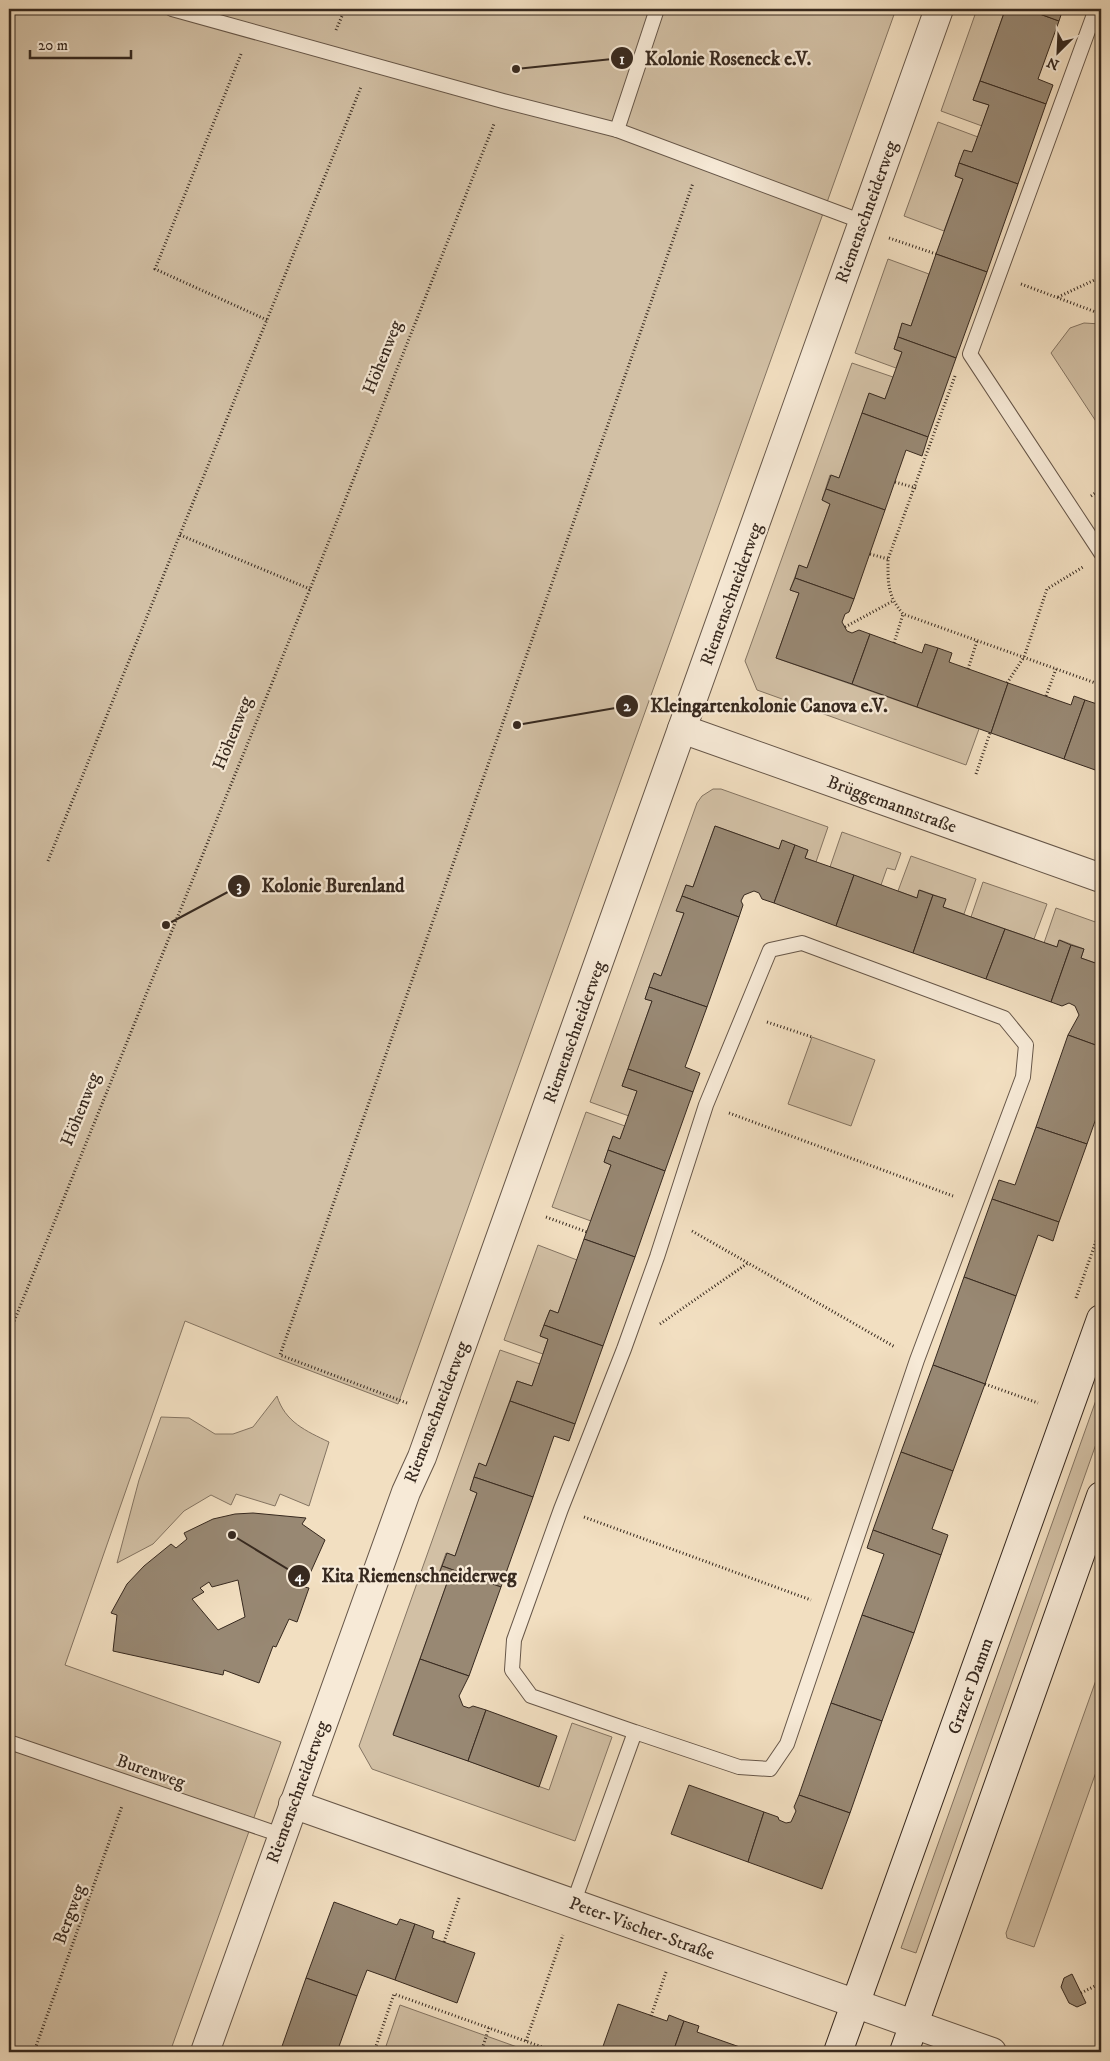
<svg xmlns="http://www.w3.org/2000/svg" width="1110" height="2061" font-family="'IM FELL DW Pica',serif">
	<rect width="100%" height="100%" fill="#f2dfc1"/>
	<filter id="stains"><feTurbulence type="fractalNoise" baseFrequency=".004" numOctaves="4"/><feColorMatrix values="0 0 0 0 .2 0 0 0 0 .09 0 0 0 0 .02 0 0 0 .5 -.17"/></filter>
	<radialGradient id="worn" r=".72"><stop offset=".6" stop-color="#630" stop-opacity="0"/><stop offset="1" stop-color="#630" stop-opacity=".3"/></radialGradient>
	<g fill="#d2c0a5" stroke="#847462">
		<path d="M9,9H896L398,1404L274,1357L185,1321L65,1665L281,1742L170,2052H9Z"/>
		<path d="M977,9H996L1004,13L973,100L989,105L982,126L941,111Z"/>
		<path d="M938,122L978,137L972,152L959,163L955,176L963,179L944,231L904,216Z"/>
		<path d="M888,259L929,274L911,326L902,324L894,349L902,352L896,368L855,353Z"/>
		<path d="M1084,323L1101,324V429L1051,353L1070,328Z"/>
		<path d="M852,363L893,377L885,399L869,394L839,478L830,475L822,500L830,504L807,568L799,566L790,590L799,593L776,658L979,729L966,765L757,690L745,661Z"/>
		<path d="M713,789H721L828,827L816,862L805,858L808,850L782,841L779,849L715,826L693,887L686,885L677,911L684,913L661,976L654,973L645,999L652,1001L622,1086L637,1091L629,1116L590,1102L697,803L702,796Z"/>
		<path d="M842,832L901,853L895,870L887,868L881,885L830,867Z"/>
		<path d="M911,856L976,879L964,914L943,907L945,899L920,890L917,898L898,891Z"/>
		<path d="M983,882L1047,904L1034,939L971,917Z"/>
		<path d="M1056,908L1101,924V965L1081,958L1084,949L1060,940L1057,947L1044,943Z"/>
		<path d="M812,1037L875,1060L851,1126L788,1104Z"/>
		<path d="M586,1112L625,1126L620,1139L613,1137L604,1162L611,1165L591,1221L552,1207Z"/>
		<path d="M538,1245L577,1260L558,1313L550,1310L540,1336L548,1339L543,1354L504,1340Z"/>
		<path d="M500,1350L540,1364L532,1386L517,1381L486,1466L479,1464L470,1490L477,1493L455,1556L446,1553L437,1579L447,1583L393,1734L549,1790L572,1723L612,1737L575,1841L372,1769L359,1746Z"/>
		<path d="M1101,1386V1430L916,1953L901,1948Z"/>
		<path d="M277,1396C285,1422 306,1431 329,1442L309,1506L280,1494L275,1506L236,1494L231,1505L211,1495L184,1511L153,1544L117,1563L139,1480L161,1417L189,1418L215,1434H233L253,1427Z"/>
		<path d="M1101,1666V1758L1034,1947L1007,1938L1006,1933Z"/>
		<path d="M400,2005L531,2052H384Z"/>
	</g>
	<g fill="#988873" stroke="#37291f" fill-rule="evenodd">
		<path d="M996,9H1026L1059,21L1038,79L1053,85L1046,104L980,81L1004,13Z"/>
		<path d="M1026,9H1063L1059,21Z"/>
		<path d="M980,81L1046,104L1018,184L959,163L964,150L972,152L989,105L973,100Z"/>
		<path d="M959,163L1018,184L987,272L936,254L963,179L955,176Z"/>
		<path d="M936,254L987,272L956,358L898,337L902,323L911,326Z"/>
		<path d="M898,337L956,358L928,437L862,413L869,393L885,399L902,352L894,349Z"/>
		<path d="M862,413L928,437L922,456L906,450L885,510L826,489L831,475L839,478Z"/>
		<path d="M826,489L885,510L854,599L795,578L799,565L807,568L830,504L822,500Z"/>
		<path d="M795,578L854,599L849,612L845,614L842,622L847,631L852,633L859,630L870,634L852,684L776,658L799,593L790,590Z"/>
		<path d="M870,634L922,653L925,644L938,648L917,707L852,684Z"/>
		<path d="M938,648L952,653L949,662L1008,683L991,733L917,707Z"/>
		<path d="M1008,683L1071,705L1074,696L1085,700L1064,759L991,733Z"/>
		<path d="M1085,700L1100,705L1097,713L1101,715V772L1064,759Z"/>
		<path d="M715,826L779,849L782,840L795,845L774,903L762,899L759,893L754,891L744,895L741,901L743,905L739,917L682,896L686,885L693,887Z"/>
		<path d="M795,845L808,850L805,858L854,875L836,926L774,903Z"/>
		<path d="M854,875L917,898L919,890L933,895L913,953L836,926Z"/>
		<path d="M933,895L946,899L943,907L1005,929L986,979L913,953Z"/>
		<path d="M682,896L739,917L707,1007L649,987L654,973L661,976L684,913L676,911Z"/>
		<path d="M1005,929L1057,947L1059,940L1071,945L1051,1002L986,979Z"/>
		<path d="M1071,945L1084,949L1081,958L1101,965V1047L1068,1035L1079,1015L1075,1006L1069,1003L1062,1006L1051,1002Z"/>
		<path d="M649,987L707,1007L685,1067L700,1073L693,1092L628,1069L652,1001L645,999Z"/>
		<path d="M1068,1035L1101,1047V1104L1087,1144L1036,1127Z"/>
		<path d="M628,1069L693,1092L665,1171L608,1150L613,1136L620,1139L637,1091L622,1086Z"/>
		<path d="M1036,1127L1087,1144L1059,1222L992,1199L999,1180L1015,1185Z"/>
		<path d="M608,1150L665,1171L635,1257L584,1239L611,1165L604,1162Z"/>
		<path d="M992,1199L1059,1222L1053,1241L1038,1235L1016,1296L964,1277Z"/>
		<path d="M584,1239L635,1257L603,1346L544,1325L550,1310L558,1313Z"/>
		<path d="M964,1277L1016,1296L985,1384L933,1365Z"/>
		<path d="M544,1325L603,1346L575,1424L510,1401L517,1381L532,1386L548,1339L540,1336Z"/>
		<path d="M933,1365L985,1384L953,1471L901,1452Z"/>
		<path d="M510,1401L575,1424L569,1441L554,1436L533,1497L474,1477L479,1463L486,1466Z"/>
		<path d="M901,1452L953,1471L932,1529L948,1535L941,1555L873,1530Z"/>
		<path d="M474,1477L533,1497L501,1587L442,1566L447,1553L455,1556L477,1493L470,1490Z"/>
		<path d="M253,1513L306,1518L302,1524L325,1540L304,1587L309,1588L297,1622L289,1619L276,1647L273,1646L259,1683L224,1670L223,1675L113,1651L117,1615L111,1613L127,1584L144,1566L171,1544L176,1548L187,1539L184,1533L213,1519L235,1514ZM238,1580L245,1617L218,1630L192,1599L204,1592L200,1588L209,1582L212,1587Z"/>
		<path d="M873,1530L941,1555L914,1633L862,1615L884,1554L867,1548Z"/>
		<path d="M442,1566L501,1587L469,1676L420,1659L447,1583L437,1579Z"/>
		<path d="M862,1615L914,1633L882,1721L831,1703Z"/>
		<path d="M420,1659L469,1676L459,1696L463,1706L469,1708L473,1706L486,1710L468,1761L393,1735Z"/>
		<path d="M831,1703L882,1721L850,1813L799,1795Z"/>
		<path d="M486,1710L557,1736L539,1787L468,1761Z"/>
		<path d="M689,1785L764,1812L748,1862L671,1834Z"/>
		<path d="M799,1795L850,1813L822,1889L748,1862L764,1812L778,1817L779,1820L786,1823L791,1822L796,1811L794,1807Z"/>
		<path d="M334,1902L397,1925L400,1919L415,1924L395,1980L367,1970L357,1996L306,1978Z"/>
		<path d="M415,1924L434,1931L432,1938L475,1953L457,2003L395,1980Z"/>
		<path d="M1072,1974L1086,2003L1077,2007L1069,2003L1061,1987L1064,1978Z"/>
		<path d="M306,1978L357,1996L337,2052H280Z"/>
		<path d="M618,2004L667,2021L669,2015L684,2021L673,2052H601Z"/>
		<path d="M684,2021L699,2026L697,2032L754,2052H673Z"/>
	</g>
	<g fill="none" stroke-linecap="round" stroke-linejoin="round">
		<g stroke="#665648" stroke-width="16">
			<g id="service">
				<path d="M172,9L503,101L617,130L863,222"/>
				<path d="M1096,9L970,354L1101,553"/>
				<path d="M617,130L657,9"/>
				<path d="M9,1742L281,1835"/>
				<path d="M573,1904L635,1732L531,1696L512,1670L514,1640L561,1509L624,1349L657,1257L706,1105L770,950L802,943L1004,1018L1026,1045L1023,1077L917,1360L787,1744L770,1769L739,1767L635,1732"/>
			</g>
		</g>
		<g stroke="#665648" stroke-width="30">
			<g id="minor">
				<path d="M682,729L1101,878"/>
				<path d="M293,1804L992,2052"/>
				<path d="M205,2052L406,1492L422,1457L939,9"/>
			</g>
		</g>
		<g stroke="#37291f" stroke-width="30">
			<g id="secondary">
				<path d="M838,2052L1101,1319"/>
				<path d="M904,2052L1101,1496"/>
			</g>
		</g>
		<g stroke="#37291f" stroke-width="3" stroke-dasharray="1 2.5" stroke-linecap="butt">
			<path d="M336,30L345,9"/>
			<path d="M241,54L155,269L267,320"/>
			<path d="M9,216L14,217"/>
			<path d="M889,238L936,254"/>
			<path d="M1021,284L1101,314"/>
			<path d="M1058,297L1101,277"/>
			<path d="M955,376L888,559C888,583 887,595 903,614L1101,685"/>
			<path d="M895,482L916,488"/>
			<path d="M1091,496L1101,489"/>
			<path d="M180,535L310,589"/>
			<path d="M870,554L888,559"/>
			<path d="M845,627L893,601"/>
			<path d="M894,643L903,614"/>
			<path d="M968,669L977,641"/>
			<path d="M1007,683L1024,657L1047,589L1083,567"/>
			<path d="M1046,696L1056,669"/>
			<path d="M976,774L990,733"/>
			<path d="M48,861L361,87"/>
			<path d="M767,1022L812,1037"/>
			<path d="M729,1113L953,1196"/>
			<path d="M546,1217L587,1232"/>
			<path d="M692,1231L895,1347"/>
			<path d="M1076,1298L1101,1227"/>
			<path d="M660,1324L748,1263"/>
			<path d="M9,1334L310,589L494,124"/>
			<path d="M985,1384L1038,1403"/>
			<path d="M407,1403L280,1355L693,183"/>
			<path d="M584,1517L811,1600"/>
			<path d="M444,1942L459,1898"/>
			<path d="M1081,1993L1101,1983"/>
			<path d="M651,2016L666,1972"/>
			<path d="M526,2041L563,1935"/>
			<path d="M34,2052L122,1806"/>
			<path d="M374,2052L394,1994L556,2052"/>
			<path d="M481,2052L489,2028"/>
		</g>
		<use href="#service" stroke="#f7ead7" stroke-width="14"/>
		<use href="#minor" stroke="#f7ead7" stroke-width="28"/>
		<use href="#secondary" stroke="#f7ead7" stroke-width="28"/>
	</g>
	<g text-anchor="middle" stroke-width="4.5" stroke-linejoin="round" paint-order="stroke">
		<g font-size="18" fill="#37291f" stroke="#f7ead7">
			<text transform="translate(866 212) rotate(-70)" y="6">Riemenschneiderweg</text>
			<text transform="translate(382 357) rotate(-68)" y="6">Höhenweg</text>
			<text transform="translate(731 594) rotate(-70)" y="6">Riemenschneiderweg</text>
			<text transform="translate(232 733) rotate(-68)" y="6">Höhenweg</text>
			<text transform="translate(892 804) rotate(20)" y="6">Brüggemannstraße</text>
			<text transform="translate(574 1032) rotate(-70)" y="6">Riemenschneiderweg</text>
			<text transform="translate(80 1109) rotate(-68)" y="6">Höhenweg</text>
			<text transform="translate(436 1412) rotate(-69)" y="6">Riemenschneiderweg</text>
			<text transform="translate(970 1686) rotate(-70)" y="6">Grazer Damm</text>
			<text transform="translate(151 1771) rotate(19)" y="6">Burenweg</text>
			<text transform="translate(297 1792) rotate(-70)" y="6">Riemenschneiderweg</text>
			<text transform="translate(69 1914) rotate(-70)" y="6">Bergweg</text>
			<text transform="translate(642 1928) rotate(20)" y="6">Peter-Vischer-Straße</text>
		</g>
	</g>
	<path fill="none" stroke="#37291f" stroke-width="2" d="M516 69L622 58M517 725L627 706M166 925L239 886M232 1535L299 1576"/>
	<g fill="#37291f" stroke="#f7ead7" stroke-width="2">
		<circle cx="516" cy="69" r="5"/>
		<circle cx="517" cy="725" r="5"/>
		<circle cx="166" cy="925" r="5"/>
		<circle cx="232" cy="1535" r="5"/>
		<circle cx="622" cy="58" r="12"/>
		<circle cx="627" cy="706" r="12"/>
		<circle cx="239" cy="886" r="12"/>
		<circle cx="299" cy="1576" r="12"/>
	</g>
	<g font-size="15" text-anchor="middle" font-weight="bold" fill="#fff">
		<text x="622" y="64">1</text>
		<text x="627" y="711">2</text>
		<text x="239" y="891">3</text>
		<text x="299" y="1581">4</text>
	</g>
	<g font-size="19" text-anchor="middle" font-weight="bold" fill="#37291f" stroke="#f7ead7" stroke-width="4.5" stroke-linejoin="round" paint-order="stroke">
		<text x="728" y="65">Kolonie Roseneck e.V.</text>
		<text x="769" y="712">Kleingartenkolonie Canova e.V.</text>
		<text x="333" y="892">Kolonie Burenland</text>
		<text x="419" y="1582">Kita Riemenschneiderweg</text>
	</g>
	<rect width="1110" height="2061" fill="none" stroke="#f2dfc1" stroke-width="30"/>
	<rect x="10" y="10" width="1090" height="2041" fill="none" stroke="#37291f" stroke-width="2.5"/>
	<rect x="15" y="15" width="1080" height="2031" fill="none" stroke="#37291f"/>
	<g transform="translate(1058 52) rotate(204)" stroke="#f7ead7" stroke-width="4" paint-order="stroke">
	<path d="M0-4L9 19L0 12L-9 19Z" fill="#37291f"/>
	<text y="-8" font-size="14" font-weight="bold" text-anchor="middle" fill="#37291f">N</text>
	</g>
	<path d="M30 50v8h101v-8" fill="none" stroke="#37291f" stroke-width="2.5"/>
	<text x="38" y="50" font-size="15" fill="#37291f" stroke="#f7ead7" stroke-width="4" paint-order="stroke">20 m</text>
	<rect width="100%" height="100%" filter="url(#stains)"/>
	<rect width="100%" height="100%" fill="url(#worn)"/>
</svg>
